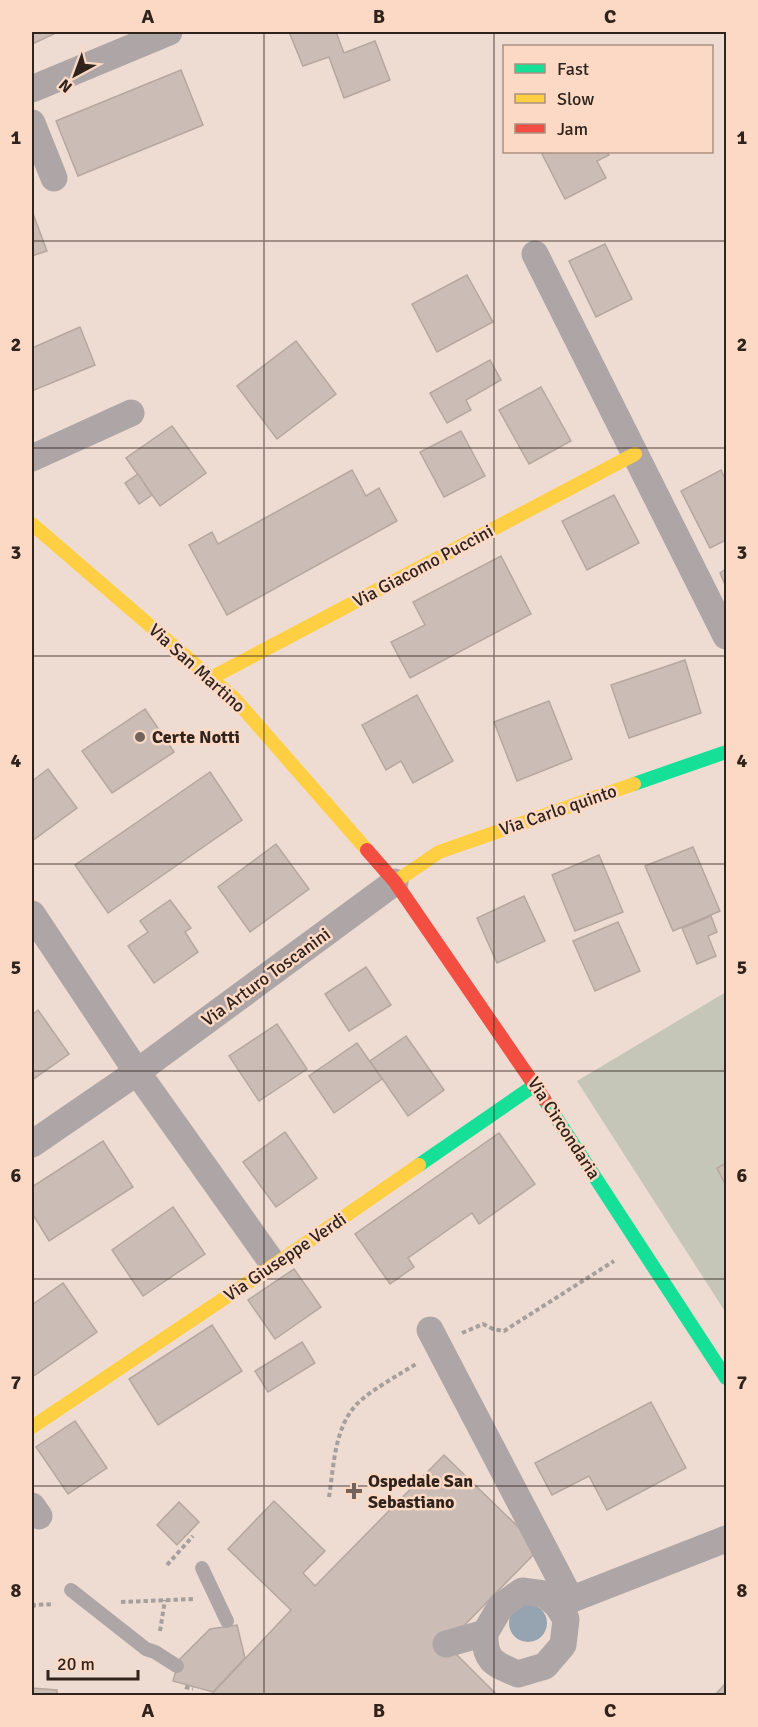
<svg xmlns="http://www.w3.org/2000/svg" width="758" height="1727" font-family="Signika,sans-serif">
	<rect width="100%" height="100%" fill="#eedcd2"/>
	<path fill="#c5c5b8" d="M726,992V1313L577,1081Z"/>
	<circle fill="#96a4b1" cx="528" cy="1623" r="19"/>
	<g fill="#cbbdb5" stroke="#b5a79f" stroke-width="1.5">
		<path d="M32,32H53L54,34L32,44Z"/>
		<path d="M289,32H336L344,53L375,41L390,80L344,98L329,57L303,66Z"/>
		<path d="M181,70L203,125L78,176L56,121Z"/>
		<path d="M541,152H607L609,155L597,161L606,178L565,199Z"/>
		<path d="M32,211L47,251L32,256Z"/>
		<path d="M605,244L632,299L596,317L569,261Z"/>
		<path d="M467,275L493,322L437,352L412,304Z"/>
		<path d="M80,327L95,365L32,391V348Z"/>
		<path d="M296,341L336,394L277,439L237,386Z"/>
		<path d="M490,360L501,380L466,400L471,410L447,423L430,393Z"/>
		<path d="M541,387L571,441L529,464L499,410Z"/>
		<path d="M172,426L206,473L160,506L126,458Z"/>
		<path d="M461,431L485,476L444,497L420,452Z"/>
		<path d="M352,470L366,496L379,488L397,521L227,615L189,545L212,532L218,544Z"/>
		<path d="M721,470L726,481V540L710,548L681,491Z"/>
		<path d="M138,474L152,495L139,504L125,483Z"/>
		<path d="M614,495L639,543L587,570L562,521Z"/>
		<path d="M501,556L531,614L410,678L391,642L425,625L413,602Z"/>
		<path d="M726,569V587L720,573Z"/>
		<path d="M685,660L701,713L629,738L611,685Z"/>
		<path d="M417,695L453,761L413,783L401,761L386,770L362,725Z"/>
		<path d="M549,701L572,759L517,781L494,722Z"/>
		<path d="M145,709L174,752L112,793L82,751Z"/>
		<path d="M48,769L77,808L32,841V781Z"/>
		<path d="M210,772L242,820L108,913L75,865Z"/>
		<path d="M276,844L309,889L250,932L218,887Z"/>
		<path d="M693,847L720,911L673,931L645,866Z"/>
		<path d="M599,855L623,912L575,931L552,875Z"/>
		<path d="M524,896L545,941L497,963L477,918Z"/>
		<path d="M170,900L191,928L185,932L198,952L154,983L128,946L148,932L140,921Z"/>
		<path d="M711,916L717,932L708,936L716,956L697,964L682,928Z"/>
		<path d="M618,922L640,971L595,991L573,941Z"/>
		<path d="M366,967L391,1005L349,1031L325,994Z"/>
		<path d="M38,1010L69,1054L32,1080V1015Z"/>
		<path d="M277,1024L307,1069L259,1101L229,1056Z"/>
		<path d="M406,1036L444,1090L408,1116L370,1061Z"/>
		<path d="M357,1043L382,1079L334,1113L309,1076Z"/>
		<path d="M285,1132L317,1178L276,1207L243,1162Z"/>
		<path d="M499,1133L535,1184L479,1224L472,1213L408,1258L414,1267L390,1284L355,1234Z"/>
		<path d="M103,1141L133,1187L49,1241L32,1213V1187Z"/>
		<path d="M726,1163V1186L717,1168Z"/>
		<path d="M173,1207L205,1254L143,1296L112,1250Z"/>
		<path d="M294,1269L321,1307L275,1339L248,1300Z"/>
		<path d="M63,1283L97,1332L32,1377V1305Z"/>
		<path d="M212,1325L242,1371L158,1425L129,1379Z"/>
		<path d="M302,1342L315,1363L268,1392L255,1371Z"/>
		<path d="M651,1402L686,1468L607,1510L589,1476L552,1495L535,1463Z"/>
		<path d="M75,1421L107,1468L68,1494L36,1447Z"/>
		<path d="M444,1455L540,1548L446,1644L498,1696H210L291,1610L228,1549L274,1501L325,1551L303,1573L315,1586Z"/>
		<path d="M179,1502L199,1522L177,1545L157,1525Z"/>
		<path d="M237,1625L245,1658L213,1692L173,1681L179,1660L210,1629Z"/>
		<path d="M724,1685L726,1687V1696H714Z"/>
		<path d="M32,1688L57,1690V1696H32Z"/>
	</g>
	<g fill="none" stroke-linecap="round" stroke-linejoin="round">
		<g stroke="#a79f9c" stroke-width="4" stroke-dasharray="4.5 3" stroke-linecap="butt">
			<path d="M462,1333L483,1324L493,1329L504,1331L614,1261"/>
			<path d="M329,1497C334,1466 334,1428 357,1404C368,1392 400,1374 416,1364"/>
			<path d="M167,1565L193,1536"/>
			<path d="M121,1602L194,1599"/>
			<path d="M32,1607L35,1605L54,1604"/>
			<path d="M160,1631L165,1600"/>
			<path d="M185,1687L193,1689"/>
		</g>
		<g stroke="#aea6a6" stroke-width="14">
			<path d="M202,1568L227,1621"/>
			<path d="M71,1590L146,1649L155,1652L177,1666"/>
		</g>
		<g stroke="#aea6a6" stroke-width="27">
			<path d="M32,89L169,32"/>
			<path d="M32,123L54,178"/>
			<path d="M535,254L726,636"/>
			<path d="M32,458L131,413"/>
			<path d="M32,914L137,1072L269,1258"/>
			<path d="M32,1144L137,1072L395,882"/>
			<path d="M430,1330L571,1600"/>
			<path d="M32,1506L39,1516"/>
			<path d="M485,1633C484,1661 494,1664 518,1674L545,1666L563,1645L566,1619L557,1605"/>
			<path d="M446,1644L485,1633L501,1606L522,1591L544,1594L557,1605L726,1539"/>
		</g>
		<g stroke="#16e098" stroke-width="14">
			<path d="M634,784L726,752"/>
			<path d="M544,1099L726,1378"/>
			<path d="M419,1165L535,1085"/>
		</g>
		<g stroke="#ffcf43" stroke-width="14">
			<path d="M32,524L234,698L367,850"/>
			<path d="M211,678L635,454"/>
			<path d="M395,882L439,852L634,784"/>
			<path d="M32,1427L277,1263L419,1165"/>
		</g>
		<path stroke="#f24e42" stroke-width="14" d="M367,850L395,882L544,1099"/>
	</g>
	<path fill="none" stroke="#30231c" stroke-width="1.5" stroke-opacity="0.55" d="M264,32V1696M494,32V1696M32,241H726M32,448H726M32,656H726M32,864H726M32,1071H726M32,1279H726M32,1486H726"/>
	<g fill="#72645c" stroke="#fbd9c5" stroke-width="2">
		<circle cx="140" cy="737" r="6"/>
		<path d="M351 1482h6v6h6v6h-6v6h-6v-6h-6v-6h6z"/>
	</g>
	<g text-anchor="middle" stroke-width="5" stroke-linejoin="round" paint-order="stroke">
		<g font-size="18" fill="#30231c" stroke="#fbd9c5">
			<text transform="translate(423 566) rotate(-28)" y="6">Via Giacomo Puccini</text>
			<text transform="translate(197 668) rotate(42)" y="6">Via San Martino</text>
			<text transform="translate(558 810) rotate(-19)" y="6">Via Carlo quinto</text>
			<text transform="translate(266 977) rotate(-36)" y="6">Via Arturo Toscanini</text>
			<text transform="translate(564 1128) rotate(57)" y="6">Via Circondaria</text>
			<text transform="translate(285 1257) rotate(-34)" y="6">Via Giuseppe Verdi</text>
		</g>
		<g font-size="18" font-weight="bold" fill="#30231c" stroke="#fbd9c5" text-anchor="start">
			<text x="152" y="743">Certe Notti</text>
			<text x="368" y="1487">Ospedale San<tspan x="368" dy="21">Sebastiano</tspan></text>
		</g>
	</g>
	<rect width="758" height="1727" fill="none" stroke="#fbd9c5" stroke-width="66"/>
	<rect x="503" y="45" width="210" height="108" fill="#fbd9c5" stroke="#aa9081" stroke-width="1.5"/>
	<rect x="515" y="64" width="30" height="9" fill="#16e098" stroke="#aa9081" stroke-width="1.5"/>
	<text x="557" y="75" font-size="18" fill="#30231c">Fast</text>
	<rect x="515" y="94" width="30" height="9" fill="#ffcf43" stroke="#aa9081" stroke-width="1.5"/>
	<text x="557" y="105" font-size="18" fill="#30231c">Slow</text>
	<rect x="515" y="124" width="30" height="9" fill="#f24e42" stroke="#aa9081" stroke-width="1.5"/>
	<text x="557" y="135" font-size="18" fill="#30231c">Jam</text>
	<g transform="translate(75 75) rotate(221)" stroke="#fbd9c5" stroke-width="4.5" paint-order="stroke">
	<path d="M0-4.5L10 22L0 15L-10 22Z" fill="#30231c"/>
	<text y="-9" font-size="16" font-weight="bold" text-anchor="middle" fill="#30231c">N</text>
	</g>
	<path d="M48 1670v9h90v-9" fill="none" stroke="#30231c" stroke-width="3"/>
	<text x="57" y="1670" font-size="18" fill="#30231c" stroke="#fbd9c5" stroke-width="4.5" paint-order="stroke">20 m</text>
	<rect x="33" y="33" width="692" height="1661" fill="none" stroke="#30231c" stroke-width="2"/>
	<g font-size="20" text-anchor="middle" font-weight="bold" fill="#30231c">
		<text x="148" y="23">A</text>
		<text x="379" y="23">B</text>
		<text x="610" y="23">C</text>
		<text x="16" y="144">1</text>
		<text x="742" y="144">1</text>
		<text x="16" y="351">2</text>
		<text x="742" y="351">2</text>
		<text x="16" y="559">3</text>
		<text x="742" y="559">3</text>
		<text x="16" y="767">4</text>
		<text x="742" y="767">4</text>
		<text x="16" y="974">5</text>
		<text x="742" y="974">5</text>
		<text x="16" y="1182">6</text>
		<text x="742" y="1182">6</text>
		<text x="16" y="1389">7</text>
		<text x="742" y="1389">7</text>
		<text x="16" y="1597">8</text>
		<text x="742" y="1597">8</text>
		<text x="148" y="1717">A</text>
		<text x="379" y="1717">B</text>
		<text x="610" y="1717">C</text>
	</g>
</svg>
